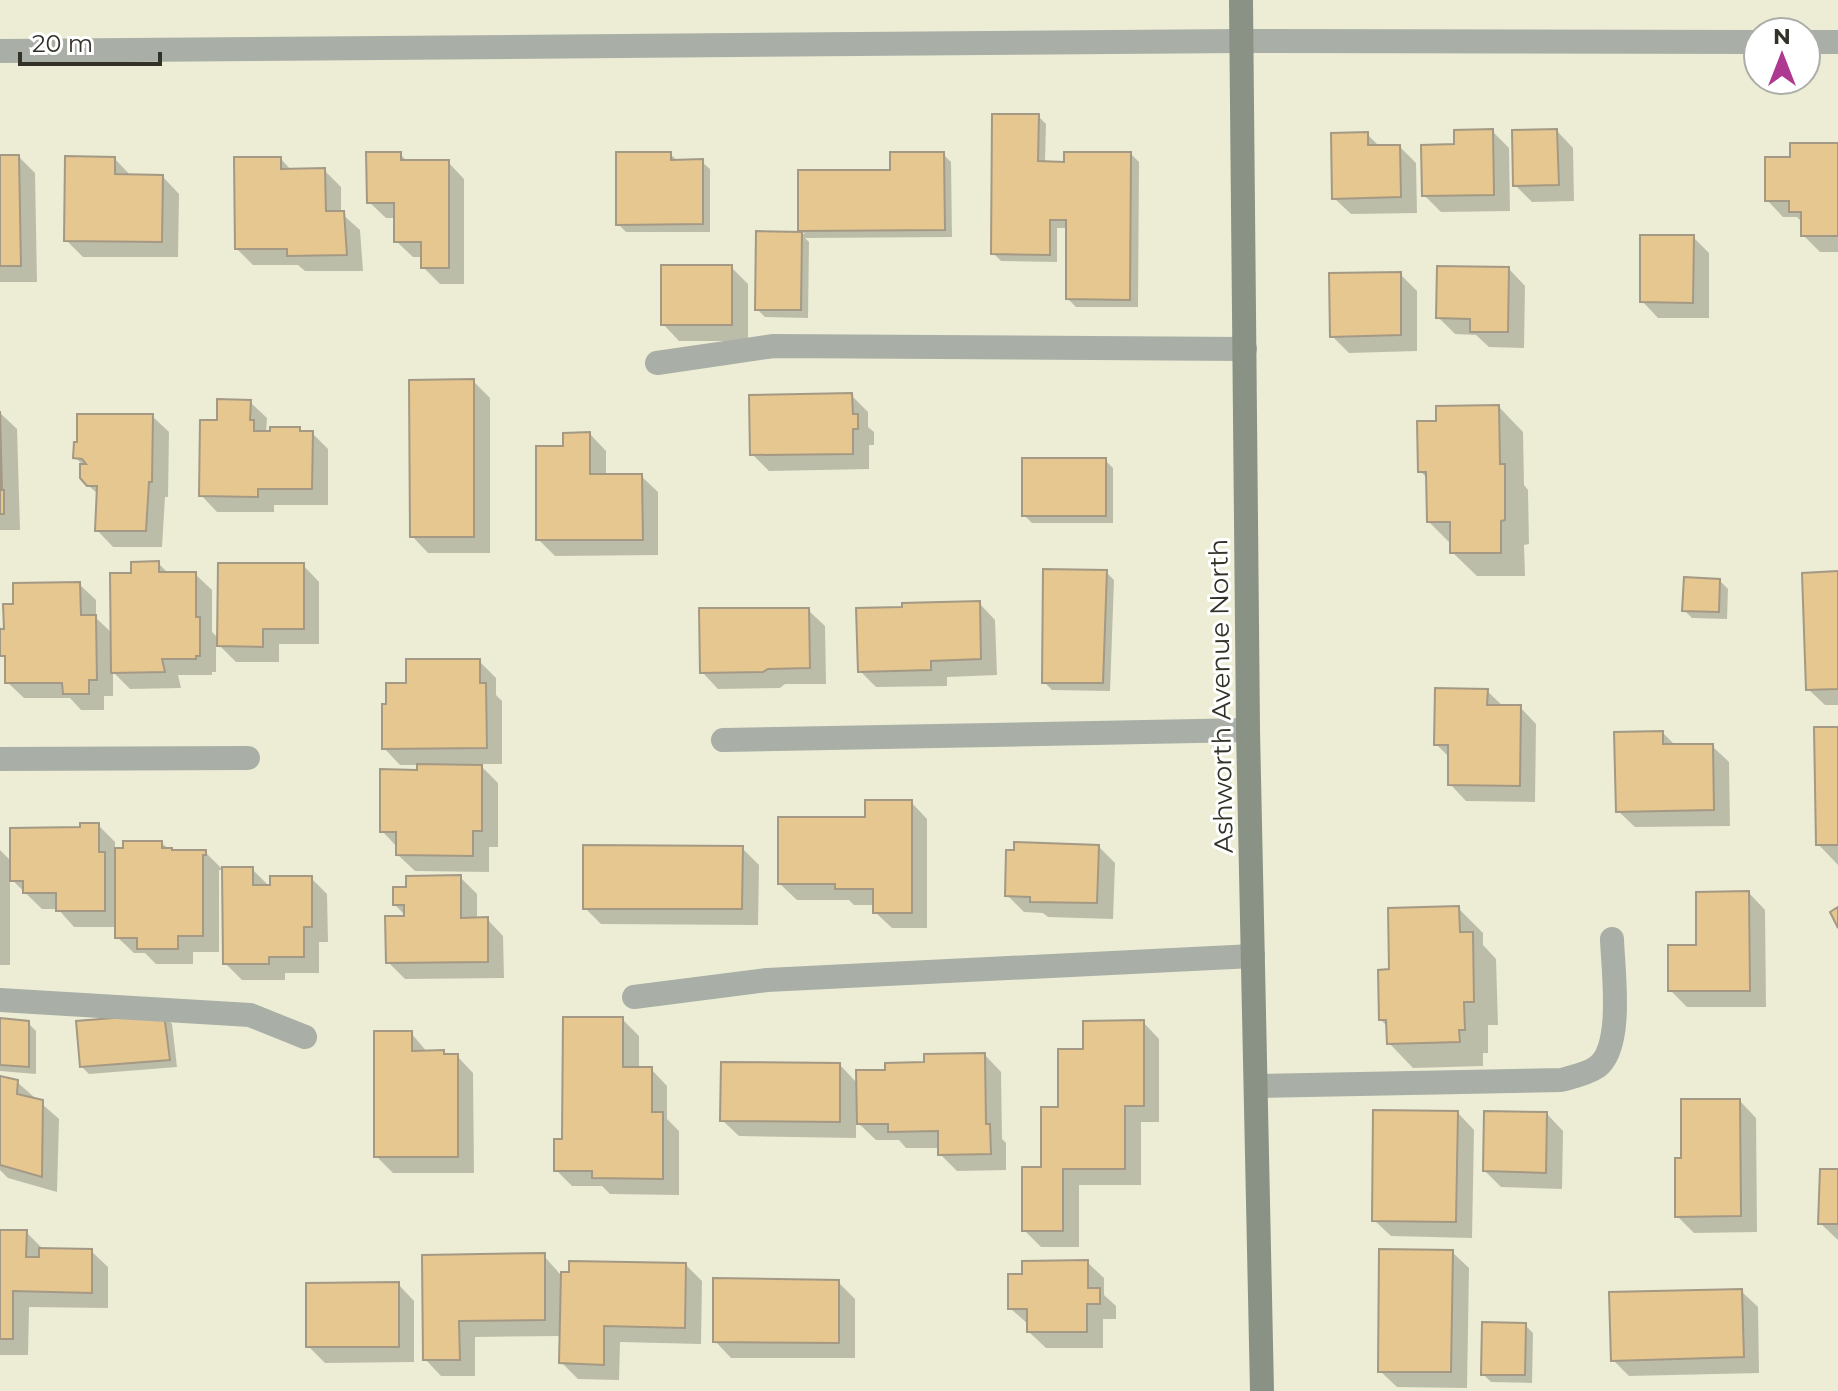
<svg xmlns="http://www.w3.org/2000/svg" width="1838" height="1391" font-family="Montserrat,sans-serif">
	<rect width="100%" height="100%" fill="#ecedd4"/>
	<g fill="#0003">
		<path d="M1038,116L1046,124L1045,163L1066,164L1131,154L1139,162L1138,307H1076L1068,299V228H1057V262L1001,261L993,253Z"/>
		<path d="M1492,131L1509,148L1510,211L1441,212L1424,195L1456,146Z"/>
		<path d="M1557,131L1573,148L1574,201L1532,202L1515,185Z"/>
		<path d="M1367,134L1380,147H1400L1416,163L1417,213L1351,214L1334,198Z"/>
		<path d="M1838,145V252H1820L1803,235V223L1797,217H1783L1767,200L1792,159Z"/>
		<path d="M400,154L408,162H448L464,179V284H440L423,267V257H413L396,241V218H386L369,202Z"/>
		<path d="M670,154L679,162H702L710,169V232H626L618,224Z"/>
		<path d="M943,154L951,162L952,237L805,238L809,242L808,318L765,317L757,309L758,233L805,234L800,230L892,172Z"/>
		<path d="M0,157H19L35,173L37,282H0Z"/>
		<path d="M115,159L132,177H163L179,194L178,257H83L66,240Z"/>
		<path d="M281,159L292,171L324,170L341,187V213L360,230L363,271H305L298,265H253L237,249Z"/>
		<path d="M1693,237L1709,253V318H1658L1642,301Z"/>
		<path d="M731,267L748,284V341H679L663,324Z"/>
		<path d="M1509,269L1525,286L1524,348L1489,347L1476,335L1455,334L1438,317Z"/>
		<path d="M1400,274L1417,291V351L1349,353L1332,336Z"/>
		<path d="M473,381L490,398V553H428L412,536Z"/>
		<path d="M851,395L868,412V427L874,432V445H869V469L769,471L752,454Z"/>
		<path d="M250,402L267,418L266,433L300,429L304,433H312L328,449V505H274V512H217L201,495Z"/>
		<path d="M1499,407L1523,432L1524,485L1528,490L1529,544L1524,545L1525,576H1477L1452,552V545L1429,522L1428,479L1420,471L1438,423Z"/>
		<path d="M0,413L17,429L20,530H0Z"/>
		<path d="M152,416L169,432L168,497H165L162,547H113L97,530L99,495L88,485L82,464L75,457Z"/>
		<path d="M590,434L606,451V476H641L658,492V555L555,556L538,539L565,448Z"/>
		<path d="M1105,460L1113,468V523H1032L1024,515Z"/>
		<path d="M158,563L169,574H195L212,590V632L219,639L303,565L319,582V644H279V662H236L216,642V672H212V675H178L181,688L130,689L113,672V696H104V710H81L70,698H24L7,682V660L0,653V627L6,632L79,584L96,600V618L113,634L133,575Z"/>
		<path d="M1106,572L1114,580L1110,691L1052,690L1044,682Z"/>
		<path d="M1838,574V705H1825L1808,689Z"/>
		<path d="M1720,581L1728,589L1727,619L1692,618L1684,610Z"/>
		<path d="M979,603L995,620L997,675L947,677V686L876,687L860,671Z"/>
		<path d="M808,610L825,626L826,684H785L780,688L718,689L702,672Z"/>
		<path d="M479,661L496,678V695L502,701V764H479L498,783V847H489V872L415,871L398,855V848L382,831L419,772V765H400L384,748L388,706L408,685Z"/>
		<path d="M1487,691L1504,707H1520L1536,724L1535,802L1466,801L1450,784V758L1436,744Z"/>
		<path d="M1838,729V865L1818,844Z"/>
		<path d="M1663,733L1676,746H1712L1729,762L1730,826L1635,827L1618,811Z"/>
		<path d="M911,802L927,819V928H892L875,912V905H854L849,900H797L780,884L867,819Z"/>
		<path d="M98,825L115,842V850L161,843L174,852H205L222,869H252L272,889L311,878L327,894L328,942H319V973H285V980H242L225,963L224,870H219V952H193V964H156L145,953H134L117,937V927H74L58,909H42L10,878V965H0V850L12,862L82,829Z"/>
		<path d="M1098,846L1115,863L1113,919L1048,917L1043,913L1024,912L1007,895Z"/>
		<path d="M742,848L759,865L758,925L601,924L585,908Z"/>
		<path d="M460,877L477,894V920L487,919L503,936L504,978L405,979L388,962L408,918L395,905L408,889Z"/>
		<path d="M1749,893L1765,910L1766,1007H1687L1670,990L1698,947Z"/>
		<path d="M1458,908L1483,933V945L1496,959L1498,1025H1488V1053H1483V1066L1413,1068L1389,1043L1388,1027L1381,1020L1391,971Z"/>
		<path d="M164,1016L172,1024L177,1067L89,1074L81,1066Z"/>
		<path d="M622,1019L639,1036V1069H651L667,1086V1119L679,1131V1195L610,1194L602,1186H572L556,1170L564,1141Z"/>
		<path d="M0,1020L28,1023L36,1031V1074L0,1071Z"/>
		<path d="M1143,1022L1159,1039V1122H1141V1185H1079V1247H1041L1024,1230L1060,1109L1086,1051Z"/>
		<path d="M411,1033L428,1053L443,1052L447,1056H457L473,1073L474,1173H393L376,1156Z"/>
		<path d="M985,1055L1001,1072L1002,1139L1006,1143V1170L957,1171L940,1154V1148H906L899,1140H876L856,1121V1138L739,1136L722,1120L840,1065L858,1084L887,1072Z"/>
		<path d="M0,1078L17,1082L59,1119L57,1192L8,1178L0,1170Z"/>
		<path d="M1740,1101L1756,1118L1757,1232L1694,1233L1677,1216L1683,1160Z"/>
		<path d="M1458,1113L1474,1130L1472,1238L1391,1236L1374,1220Z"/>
		<path d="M1547,1114L1563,1131L1562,1189L1501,1187L1485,1171Z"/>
		<path d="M1838,1171V1240L1820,1223Z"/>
		<path d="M0,1232H26L43,1249L91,1251L108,1267V1308L29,1307L28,1355H0Z"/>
		<path d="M1452,1252L1469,1268L1467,1388L1397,1387L1380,1371Z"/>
		<path d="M544,1256L560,1274L686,1265L702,1281L701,1344L620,1342L619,1380L578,1379L561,1362L562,1336L475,1337V1376H441L425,1359L424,1257Z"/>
		<path d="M1087,1262L1104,1278V1295L1116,1306V1319H1103V1348H1046L1029,1332V1325L1010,1308L1024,1276Z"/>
		<path d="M838,1282L855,1299V1358H731L715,1341Z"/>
		<path d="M398,1284L414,1301V1362L325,1363L308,1346Z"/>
		<path d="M1741,1291L1758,1307L1759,1373L1629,1376L1613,1360Z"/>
		<path d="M1525,1325L1533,1333L1532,1383L1491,1382L1483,1374Z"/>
	</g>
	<g fill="#e6c790" stroke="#a49984" stroke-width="2">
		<path d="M992,114H1039L1038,161L1064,162V152H1131L1130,300L1066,299V220H1050V255L991,254Z"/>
		<path d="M1493,129L1494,195L1422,196L1421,145L1454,144V130Z"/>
		<path d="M1557,129L1559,185L1513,186L1512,130Z"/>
		<path d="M1368,132V145H1400L1401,197L1332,199L1331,133Z"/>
		<path d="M1790,143H1838V236H1801V212H1789V201H1765V157H1790Z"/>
		<path d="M366,152H401V160H449V268H421V242H394V203H367Z"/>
		<path d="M616,152H671V160L703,159V224L616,225Z"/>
		<path d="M890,152H944L945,230L798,231V170H890Z"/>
		<path d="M0,155H19L21,266H0Z"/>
		<path d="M65,156L115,157V174L163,175L162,242L64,241Z"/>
		<path d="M234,157H281V169L325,168L326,211H344L347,255L287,256V249H235Z"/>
		<path d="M756,231L802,232L801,310H755Z"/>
		<path d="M1640,235H1694L1693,303L1640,302Z"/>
		<rect x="661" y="265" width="71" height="60"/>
		<path d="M1437,266L1509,267L1508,332H1470V319L1436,318Z"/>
		<path d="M1401,272V335L1330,337L1329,273Z"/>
		<path d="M474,379V537H410L409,380Z"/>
		<path d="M852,393L853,414H858V429H853V454L750,455L749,395Z"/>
		<path d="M217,399L251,400L250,420H254V431H270V427H300V431H313L312,489H258V497L199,496L200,420H217Z"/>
		<path d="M1499,405L1500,464H1505V520L1501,521V553H1450V522H1427L1426,472H1418L1417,421H1436V406Z"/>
		<path d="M0,411L2,490H4V514H0Z"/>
		<path d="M77,414H153L152,482H149L146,531H95L97,486H87L80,478V464H86L82,459L73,458L74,442H77Z"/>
		<path d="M590,432V474H642L643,540H536V446H563V433Z"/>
		<rect x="1022" y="458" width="84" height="58"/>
		<path d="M159,561V572H196V617H200V656H196V659H162L165,672L111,673L110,573H131V562Z"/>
		<path d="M218,563H304V629H263V647L217,646Z"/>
		<path d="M1043,569L1107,570L1103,683H1042Z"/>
		<path d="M1838,571V689L1806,690L1802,573Z"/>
		<path d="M1684,577L1720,579L1719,612L1682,611Z"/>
		<path d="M80,582L81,615H96L97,680H89V694H63L62,683H5V656H0V629H4L3,604H13V583Z"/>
		<path d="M980,601L981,659L931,661V670L858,672L856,608L902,607V603Z"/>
		<path d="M699,608H809L810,668L768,669L763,672L700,673Z"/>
		<path d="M406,659H480V683H486L487,748L382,749V704H386V683H406Z"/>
		<path d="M1435,688L1488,689L1487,705H1521L1520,786L1448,785V745H1434Z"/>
		<path d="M1814,727H1838V845H1816Z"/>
		<path d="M1663,731V744H1713L1714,810L1616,812L1614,732Z"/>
		<path d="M417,764L482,765V831H473V856L396,855V832H380V769L417,770Z"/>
		<path d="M865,800H912V913H873V889H835V884H778V817H865Z"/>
		<path d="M80,823H99V852H105V911H56V893H23V881H10V828L80,827Z"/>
		<path d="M123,841H162V848H172V850H206V855H203V936H178V949H137V938H115V848H123Z"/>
		<path d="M1014,842L1099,845L1097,903L1030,902V897L1005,896L1006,850H1014Z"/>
		<path d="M583,845L743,846L742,909H583Z"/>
		<path d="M222,867H253V885H270V876H312V927H304V957H269V964H223Z"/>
		<path d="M461,875V918L488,917V962L386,963L385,916H404V905H393V887H406V876Z"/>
		<path d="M1749,891L1750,991H1668V945H1696V892Z"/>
		<path d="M1459,906L1460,932H1473L1474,1002H1464L1465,1030H1459L1460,1042L1387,1044L1386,1020H1379L1378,970L1389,969L1388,908Z"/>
		<path d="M1838,907V928L1830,912Z"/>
		<path d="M164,1014L170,1060L80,1067L76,1021Z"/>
		<path d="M563,1017H623V1067H652V1112H663V1179L592,1178V1171H554V1139H562Z"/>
		<path d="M0,1018L29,1021V1067L0,1065Z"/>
		<path d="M1144,1020V1106H1125V1169H1063V1231H1022V1167H1041V1107H1058V1049H1083V1021Z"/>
		<path d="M374,1031H412V1051L444,1050V1054H458V1157H374Z"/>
		<path d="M985,1053L986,1124H990L991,1154L938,1155V1131L888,1132V1124H857L856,1070H885V1063L924,1062V1054Z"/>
		<path d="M721,1062L840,1063V1122L720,1121Z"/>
		<path d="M0,1076L18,1080L17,1094L43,1100L42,1177L0,1165Z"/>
		<path d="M1681,1099H1740L1741,1216L1675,1217V1158H1681Z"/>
		<path d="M1373,1110L1458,1111L1456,1222L1372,1221Z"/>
		<path d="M1484,1111L1547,1112L1546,1173L1483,1171Z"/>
		<path d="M1820,1169H1838V1224H1818Z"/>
		<path d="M0,1230H27L26,1257H39V1248L92,1249V1293L13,1291V1339H0Z"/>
		<path d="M1379,1249L1453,1250L1451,1372H1378Z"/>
		<path d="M545,1253V1320L459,1321L460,1360H423L422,1255Z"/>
		<path d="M1088,1260V1288H1100V1304H1087V1332H1027V1309H1008V1274H1022V1261Z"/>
		<path d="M569,1261L686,1263L685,1328L604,1326V1365L559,1363L561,1272H569Z"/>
		<path d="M713,1278L839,1280V1343L713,1342Z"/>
		<path d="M399,1282V1347H306V1283Z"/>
		<path d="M1742,1289L1744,1357L1611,1361L1609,1292Z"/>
		<path d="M1482,1322L1526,1323L1525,1375H1481Z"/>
	</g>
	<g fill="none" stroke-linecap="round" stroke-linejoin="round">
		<g stroke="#a9afa6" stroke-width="24">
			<path d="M657,363L774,346L1245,349"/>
			<path d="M723,740L1248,730"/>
			<path d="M634,997L767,980L1253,956"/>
			<path d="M0,1000L250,1015L305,1037"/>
			<path d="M1256,1086L1561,1080C1572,1077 1587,1074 1597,1067C1624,1047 1613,971 1612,939"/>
		</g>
		<g stroke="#a9afa6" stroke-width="24">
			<path d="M1806,42H1838"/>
			<path d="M0,51L1242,41L1758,42"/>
			<path d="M0,759L248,758"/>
		</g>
		<path stroke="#899285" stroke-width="24" d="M1241,0L1248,730L1262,1391"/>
	</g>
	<g text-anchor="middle" stroke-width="6" stroke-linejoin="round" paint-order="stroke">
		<g font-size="26" fill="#323229" stroke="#fff">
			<text transform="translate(1221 696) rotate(-91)" y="9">Ashworth Avenue North</text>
		</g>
	</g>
	<g transform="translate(1782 56)"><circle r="38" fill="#ffffff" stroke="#adada9" stroke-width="2"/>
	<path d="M0-6L14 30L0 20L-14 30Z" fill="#ad3991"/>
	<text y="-12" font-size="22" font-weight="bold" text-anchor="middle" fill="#323229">N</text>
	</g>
	<path d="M20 52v12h140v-12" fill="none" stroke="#323229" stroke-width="4"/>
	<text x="32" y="52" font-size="24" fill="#323229" stroke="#ffffff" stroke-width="6" paint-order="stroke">20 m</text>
</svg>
